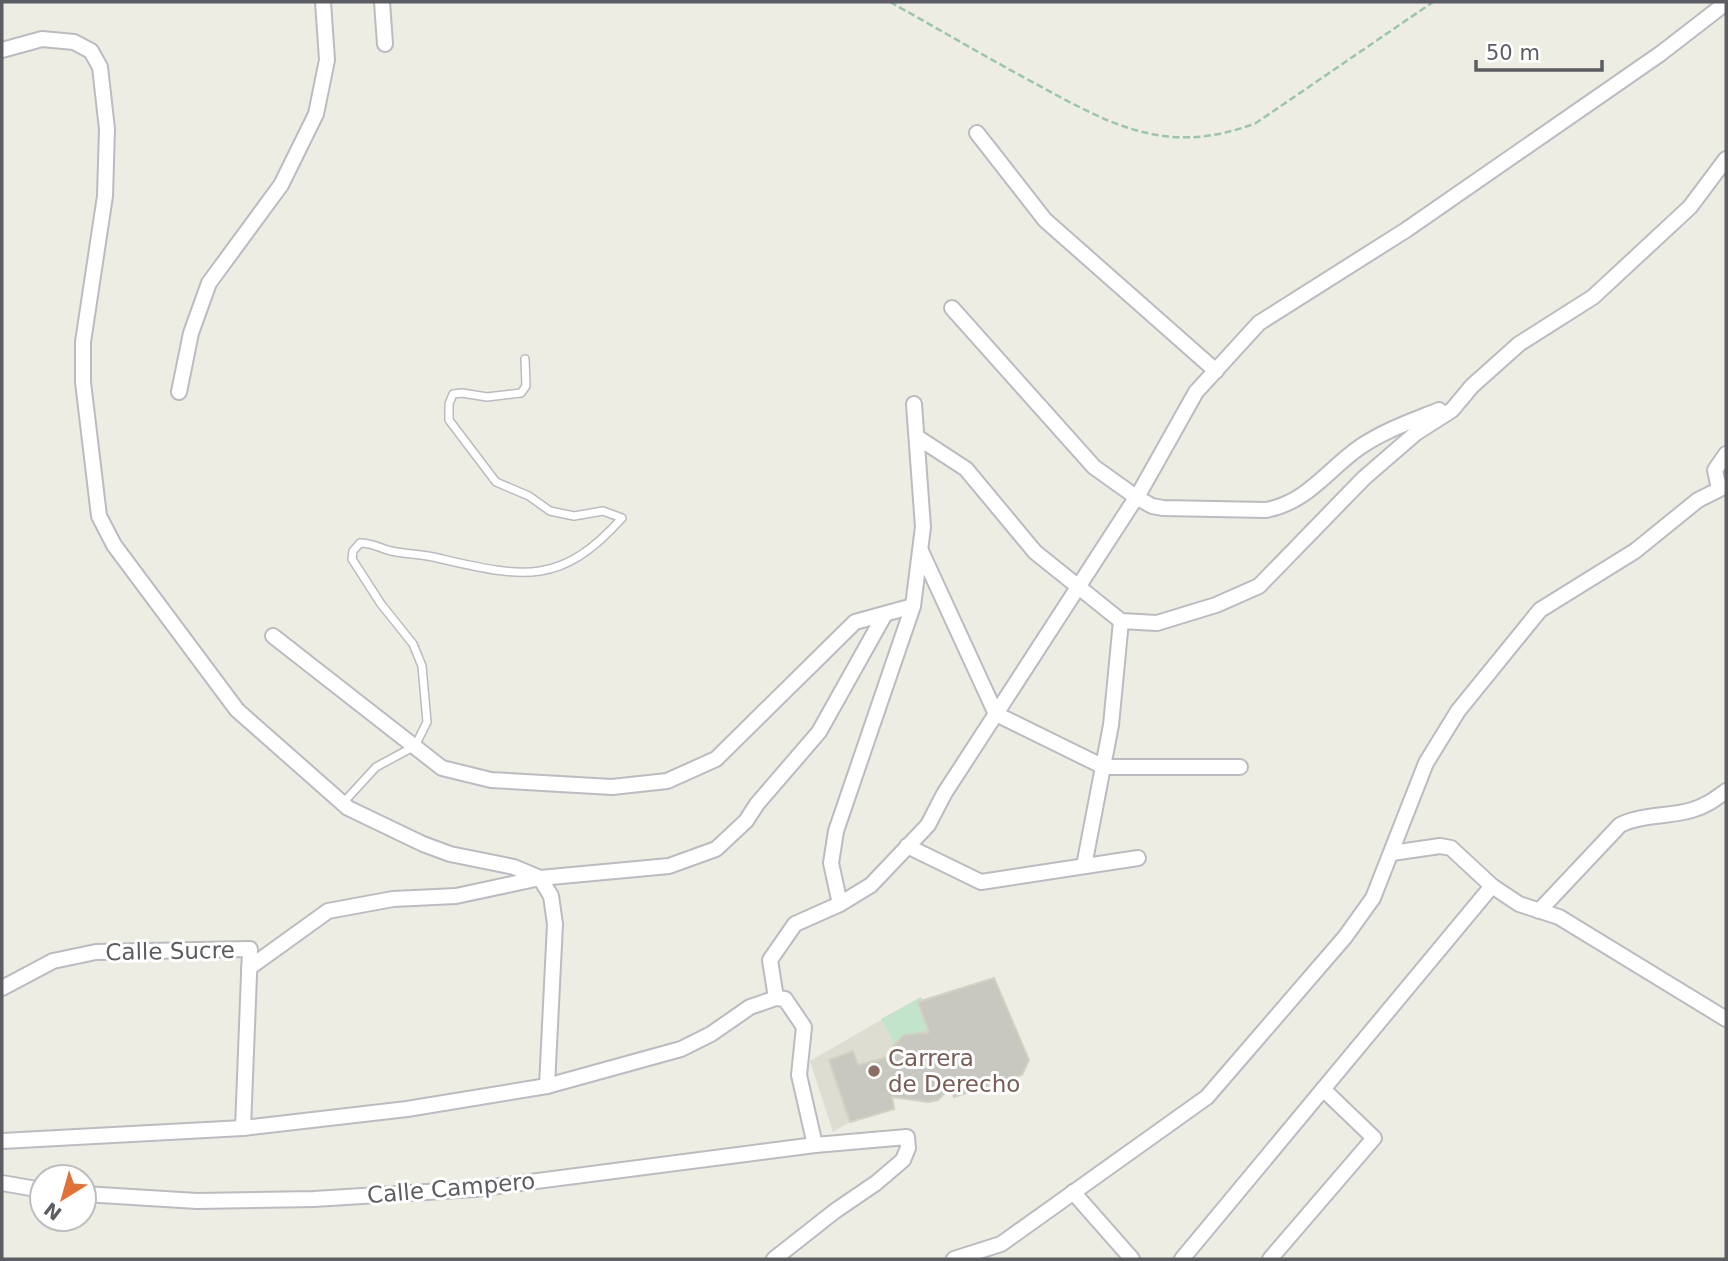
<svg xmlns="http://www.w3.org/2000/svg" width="1728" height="1261" font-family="'DejaVu Sans',sans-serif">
	<rect width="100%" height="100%" fill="#edede3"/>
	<path fill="#ddddd2" d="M921,997L916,1082L833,1132L810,1061Z"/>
	<path fill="#c1e4ca" d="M921,997L956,1060L916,1082L881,1019Z"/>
	<path fill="#c9c8c0" stroke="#d2d1c2" stroke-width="2" d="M994,978L1029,1060L1022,1075L954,1097L950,1088L938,1100L928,1102L892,1097L894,1109L850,1122L829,1060L853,1051L858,1065L892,1056L893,1046L904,1035L929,1032L918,1002Z"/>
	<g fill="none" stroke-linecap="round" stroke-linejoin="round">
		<g stroke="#bbbbc1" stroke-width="10">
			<path id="service" d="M343,803L376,767L415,746L427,722L422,666L413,644L381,604L352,559L353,551L360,543C372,543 380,548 391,551C405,554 419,554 433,557C518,576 558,590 622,518L603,511L574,516L550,511L529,496L496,482L449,420V404L453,394L462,393L487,397L521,393L526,386L525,359"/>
		</g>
		<g stroke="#bbbbc1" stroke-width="18">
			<g id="minor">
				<path d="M382,2L385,44"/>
				<path d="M2,50L42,39L74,42L91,51L100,67L107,129L105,196L83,342V382L99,516L114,545L237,710L348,808L423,844L450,854L514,867L540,878L551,896L555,924L547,1086"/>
				<path d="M977,133L1045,220L1216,371"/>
				<path d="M952,308L1094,467L1136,497L1152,506L1163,508L1266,510C1308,502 1327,470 1360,447C1385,430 1412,421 1439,410"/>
				<path d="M179,392L191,333L209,283L281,185L316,114L327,60L323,2"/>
				<path d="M917,437L966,469L1035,552L1121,621L1157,623L1216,605L1259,586L1364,478L1416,433L1452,410L1472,386L1519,344L1593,297L1690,207L1726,159"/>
				<path d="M1719,489L1715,470L1726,454"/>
				<path d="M921,551L996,714L1104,767H1240"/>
				<path d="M273,636L442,768L491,780L612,787L667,781L716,759L855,622L913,606"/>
				<path d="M907,846L981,882L1138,858"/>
				<path d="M1392,853L1440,846L1451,848L1492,886L1519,904L1559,917L1726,1019"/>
				<path d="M1084,866L1111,725L1121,621"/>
				<path d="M840,904L831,863L836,831L913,606L923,527L914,404"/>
				<path d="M1539,911L1620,825C1642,814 1669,817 1692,810C1706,806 1715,799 1726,791"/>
				<path d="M249,968L328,911L393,899L456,896L540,878L669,866L716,849L746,821L757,804L819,732L885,614"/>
				<path d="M2,988L53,961L96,952L250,949L243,1128"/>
				<path d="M776,998L770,960L795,924L840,904L871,885L928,825L944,794L1141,490L1196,392L1259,323L1406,230L1660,54L1726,3"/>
				<path d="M2,1141L243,1128L407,1109L547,1086L681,1049L711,1034L750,1007L776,998L785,999L804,1027L799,1075L815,1145"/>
				<path d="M2,1183L42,1190"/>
				<path d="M1073,1192L1132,1259"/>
				<path d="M84,1194L197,1201L314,1199L475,1189L815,1145L907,1137L908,1148L903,1160L876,1183L835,1211L774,1259"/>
				<path d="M954,1259L1001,1244L1207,1097L1345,937L1373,898L1426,763L1458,711L1540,610L1635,551L1698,500L1726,486"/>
				<path d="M1182,1259L1492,886"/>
				<path d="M1270,1259L1374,1138L1323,1089"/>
			</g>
		</g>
		<path stroke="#9bc4b1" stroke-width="2.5" stroke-dasharray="7 3.5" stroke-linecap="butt" d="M890,2C935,27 979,53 1025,78C1105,121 1163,159 1256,123L1433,2"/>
		<use href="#service" stroke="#fff" stroke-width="7"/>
		<use href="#minor" stroke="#fff" stroke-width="14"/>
	</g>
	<circle fill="#8d6e63" stroke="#fff" stroke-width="2.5" cx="874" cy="1071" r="7"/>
	<g text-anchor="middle" stroke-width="6" stroke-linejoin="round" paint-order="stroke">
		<g font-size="23" fill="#5c5d63" stroke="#fff">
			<text transform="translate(170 951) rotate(-1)" y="8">Calle Sucre</text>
			<text transform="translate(451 1188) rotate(-5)" y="8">Calle Campero</text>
		</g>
		<g font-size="23" fill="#785e54" stroke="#fff" text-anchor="start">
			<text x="888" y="1066">Carrera<tspan x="888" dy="26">de Derecho</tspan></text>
		</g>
	</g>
	<rect width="1728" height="1261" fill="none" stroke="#5c5d63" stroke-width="7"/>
	<g transform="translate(63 1198) rotate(217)"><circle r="33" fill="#ffffff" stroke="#bebec1" stroke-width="2"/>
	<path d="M0-5L12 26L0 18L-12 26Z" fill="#e07137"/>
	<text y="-10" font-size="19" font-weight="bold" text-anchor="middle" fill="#5c5d63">N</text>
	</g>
	<path d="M1476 60v10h126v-10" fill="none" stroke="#5c5d63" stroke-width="3.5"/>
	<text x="1486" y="60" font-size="21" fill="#5c5d63" stroke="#ffffff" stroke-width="5" paint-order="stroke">50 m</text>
</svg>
